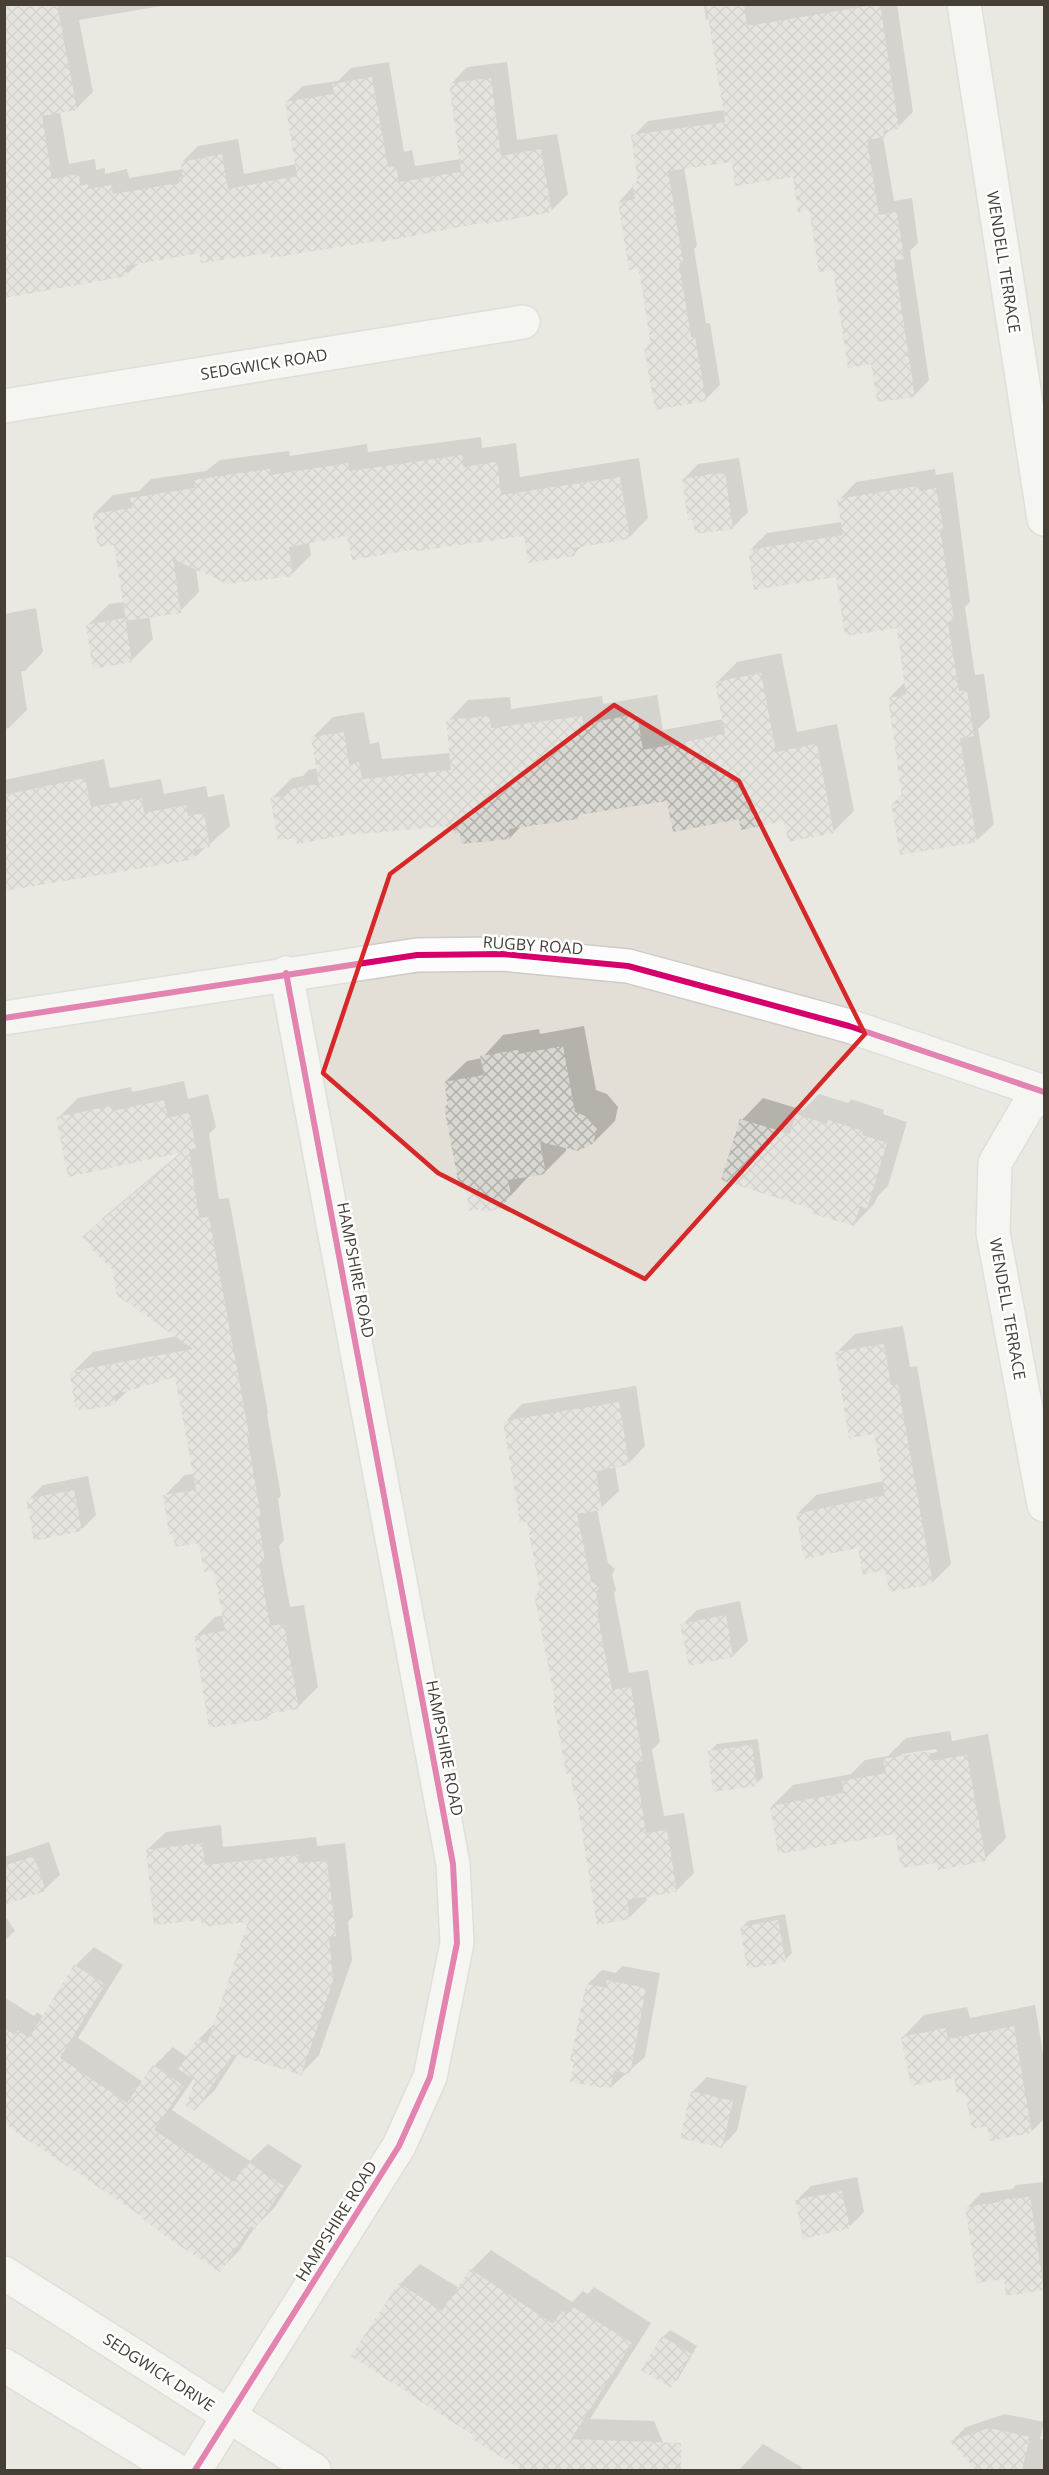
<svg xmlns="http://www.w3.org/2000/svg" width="1049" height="2475" font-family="'Open Sans',sans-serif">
	<defs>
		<pattern id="building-cross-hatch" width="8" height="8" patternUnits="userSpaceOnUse" patternTransform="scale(1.5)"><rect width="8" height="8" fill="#d9d7d2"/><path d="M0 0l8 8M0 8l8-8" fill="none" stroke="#b2b0ab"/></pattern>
	</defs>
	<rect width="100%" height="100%" fill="#efeeea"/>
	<rect fill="#e3dfd7" x="5" y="5" width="1039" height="2465"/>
	<g fill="#0003" fill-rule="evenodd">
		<path d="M4,4H173L79,20L93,92L76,109L60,112L69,164L95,159L96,170L105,168V174L127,169L129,178L183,169L182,162L198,146L238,139L244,174L297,164L286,102L303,86L338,81L351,68L389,62L404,152L412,150L415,166L461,159L451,84L467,67L507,62L517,140L557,134L568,194L551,211L377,239L271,251H200L140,262L127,274L4,296Z"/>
		<path d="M704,4H897L913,112L898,127L892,128L883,137L894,201L912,198L918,243L910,251L929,380L914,396L872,363L810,208L794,176L733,160L684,167L697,246L694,249L706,323H710L720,385L705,400L646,348L652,342L642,280L619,202L639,179L633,136L648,121L724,110L710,19L706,20Z"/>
		<path d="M481,437L482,448L516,443L520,477L639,458L648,518L629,538L584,544L574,554L525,535L418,548L349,535L309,542L311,555L292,574L196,568L199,592L180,611L149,616L153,639L131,661L87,626L109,604L124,602L115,543L94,514L113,495L139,491L151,479L206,471L220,460L289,451L290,456L367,444L368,452Z"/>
		<path d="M739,458L748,512L733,527L696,532L684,479L698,464Z"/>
		<path d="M935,469L936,475L953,472L970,602L965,607L975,675L984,674L990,717L978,729L994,824L976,841L892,804L903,794L889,698L906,681L898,626L837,575L750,550L767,533L842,522L839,500L856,482Z"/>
		<path d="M36,608L43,652L25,671H21L27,710L9,728L4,729V614Z"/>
		<path d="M781,653L797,732L837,724L854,811L834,831L790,840L785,819L740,817L668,799L582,812L577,817L522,825L510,838L454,824L272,798L292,778L303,776L308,770L318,768L312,738L333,717L364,712L370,744L379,742L382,759L451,753L448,721L468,700L510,697L511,709L602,696L603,704L657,695L663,730L724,719L717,682L737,662Z"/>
		<path d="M104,759L110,788L161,779L164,794L206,786L208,797L224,794L230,826L195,857L5,889L4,780Z"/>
		<path d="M584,1026L596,1090L607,1094L618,1107L615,1121L593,1143L566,1147V1151L545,1172L530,1175L499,1208L467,1188L445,1107L449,1103L445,1082L467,1061L482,1058L503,1035L539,1029L540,1034Z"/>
		<path d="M184,1081L188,1099L208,1094L216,1127L209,1134L219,1199L229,1198L268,1413L267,1414L281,1496L278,1499L284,1540L279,1546L290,1607L304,1605L318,1687L298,1707L273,1712L267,1718L195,1637L215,1617L224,1615L215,1569L200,1541L165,1495L185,1475L195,1474L176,1375L129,1389L115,1403L73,1372L93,1352L178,1336L84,1237L104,1217L184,1150L58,1118L78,1098L131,1087L132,1092Z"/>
		<path d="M819,1094L848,1103L851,1099L884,1110L883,1114L907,1122L888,1186L877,1197L875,1203L854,1225L814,1208L742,1120L763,1098L803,1110Z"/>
		<path d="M903,1326L910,1367L917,1366L951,1564L932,1583L886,1569L859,1547L797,1514L816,1495L884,1481L875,1432L836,1353L855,1334Z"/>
		<path d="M636,1386L645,1446L628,1464L615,1466L619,1491L601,1508L597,1509L608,1563L615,1569L612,1575L616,1590L614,1593L629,1673L648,1670L660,1742L652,1750L664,1816L684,1813L694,1873L676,1891L646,1895L647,1900L629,1918L557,1698L536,1594L541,1589L529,1520L505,1422L522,1404Z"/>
		<path d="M88,1476L96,1515L81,1530L28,1500L43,1485Z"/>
		<path d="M740,1601L748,1641L733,1656L682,1625L697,1610Z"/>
		<path d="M950,1731L952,1741L988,1734L1006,1838L985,1859L938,1861L896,1832L772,1806L793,1785L851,1774L865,1760L888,1756L906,1738ZM936,1749L937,1752L899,1758L903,1754Z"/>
		<path d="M758,1739L763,1777L756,1784L710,1751L717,1744Z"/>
		<path d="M221,1825L223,1847L316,1837L317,1846L345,1843L353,1916L348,1922L352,1960L319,2055L301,2074L238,2054L214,2091L195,2109L196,2079L194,2078L172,2110L250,2161L268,2144L302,2166L274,2208L255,2227L239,2251L220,2270L145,2216L4,2123V1997L34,2016L37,2012L44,2017L75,1966L94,1947L123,1965L78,2038L143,2082L154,2066L173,2047L187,2057L199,2039L215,2023L250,1920L202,1918L147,1850L166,1832Z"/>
		<path d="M49,1842L60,1875L45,1889L4,1903V1857Z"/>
		<path d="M4,1914L15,1931L4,1941Z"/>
		<path d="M785,1914L792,1953L785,1960L741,1928L748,1921Z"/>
		<path d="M622,1966L660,1973L645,2057L610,2088L587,1985L602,1970L616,1973Z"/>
		<path d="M1035,2005L1044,2059V2119L1032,2131L991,2140L989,2124L955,2076L903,2037L924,2015L967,2007L970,2018Z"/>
		<path d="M707,2077L747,2086L737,2131L722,2146L692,2092Z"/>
		<path d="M857,2177L864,2212L849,2227L796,2201L811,2186Z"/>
		<path d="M1044,2182V2288L1007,2294L1005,2277L967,2208L981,2193L1013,2189L1016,2185Z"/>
		<path d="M491,2250L572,2302L583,2291L588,2294L594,2287L651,2323L590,2419L654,2421L675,2470H524L474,2438L476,2435L400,2284L420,2264L459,2288L471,2270Z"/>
		<path d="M670,2330L697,2346L678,2379L670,2386L663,2337Z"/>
		<path d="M1005,2414L1044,2422L1040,2439L1044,2440V2470H977L952,2441L966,2427Z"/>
		<path d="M763,2444L803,2468L801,2470H739Z"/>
	</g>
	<g fill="url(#building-cross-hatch)">
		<path d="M4,4H57L77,110L42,116L52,179L79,174L80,186L88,184L89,189L111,185L113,194L179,183L178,178L183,177L180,162L222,154L228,189L297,176L285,102L334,94L332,84L372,77L388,167L396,166L399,182L461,172L449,83L491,78L501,156L541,149L552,212L487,224L486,222L376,243V241L271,258L270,253L201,263L199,253L126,266L128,276L4,298Z"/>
		<path d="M706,4H744L747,26L880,4L899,129L883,131L885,137L867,140L879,215L897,212L904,259L894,260L915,397L877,402L871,364L848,368L833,270L819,272L809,210L798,212L793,177L735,186L732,162L668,171L683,262L679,263L691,337H695L706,401L655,410L644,348L651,347L641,281L638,268L629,270L618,202L635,199L632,184L638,183L631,135L725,122Z"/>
		<path d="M462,455L463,467L497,462L501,495L620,477L630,539L574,548L575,556L528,563L524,536L417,551L416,549L352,560L347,536L289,547L293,576L227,584L173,559L181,613L126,621L114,545L98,547L92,514L132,508L130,498L195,488L194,481L199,479L270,469L271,475L348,463L350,471Z"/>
		<path d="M711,474H725L733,529L695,534L693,520H688L682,479Z"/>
		<path d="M918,486L919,491L936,488L943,528L940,529L954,620L948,622L959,691L967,690L974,736L960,738L977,842L900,855L891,804L898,803L897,797H902L888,698L906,695L897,628L845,636L836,577L754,590L748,550L843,535L837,499Z"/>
		<path d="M125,618L132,662L93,669L86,625Z"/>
		<path d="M761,673L776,752L817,744L834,833L788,842L784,821L741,830L739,819L673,832L667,801L577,815L578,819L509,829L510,839L461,844L460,833L454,834L453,826L346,835L297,844L295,838L278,841L270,798L287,795L286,790L319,784L311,737L344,732L349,764L359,762L362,779L451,770L446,720L490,716L491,728L582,716L583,724L637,714L643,750L725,734L715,682Z"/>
		<path d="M85,778L91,807L142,798L144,813L186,805L188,816L204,813L210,847L194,850L196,859L4,891V795Z"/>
		<path d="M563,1046L575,1112L585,1116L597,1129L593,1144L578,1151L540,1142L546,1174L508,1180L511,1195L500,1209L485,1212L479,1209L469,1211L466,1190L460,1191L444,1106H448L444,1082L484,1075L480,1056L518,1050L519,1054Z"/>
		<path d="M164,1100L168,1118L189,1113L196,1148L189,1150L199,1218L209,1217L249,1434L247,1435L261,1517H258L265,1562L259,1563L270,1626L284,1624L299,1709L267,1714L268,1719L209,1728L194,1636L225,1631L214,1571L204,1572L199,1543L175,1547L173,1534H169L163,1495L196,1490L175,1377L114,1395L116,1405L79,1411L78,1407H75L70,1374L72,1371L193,1349L117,1295L112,1269L89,1247L91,1245L82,1237L183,1152L68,1177L56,1117L111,1106L112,1111Z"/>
		<path d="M796,1114L827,1124L828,1120L863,1131L862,1135L887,1143L867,1209L860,1206L854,1226L811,1213L812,1209L721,1180L740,1119L790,1134Z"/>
		<path d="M884,1344L891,1385H898L933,1584L889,1592L885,1570L863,1575L858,1548L804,1559L796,1514L885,1495L874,1434L849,1438L835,1352Z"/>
		<path d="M619,1402L629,1465L596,1471L602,1510L577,1514L591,1581L599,1587L596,1593L599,1609L597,1612L612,1690L631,1687L643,1761L635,1763L646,1833L667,1830L677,1892L627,1900L630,1919L597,1925L576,1795H574L570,1773L566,1774L553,1700L555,1699L534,1594L540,1592L527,1522L520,1523L503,1421Z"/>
		<path d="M74,1490L82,1531L34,1541L26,1499Z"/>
		<path d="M726,1615L733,1657L689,1666L680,1624Z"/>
		<path d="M752,1745L757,1786L713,1792L708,1751Z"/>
		<path d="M929,1751L931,1761L967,1755L986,1861L938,1870L936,1863L901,1868L895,1834L778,1854L770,1806L844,1793L842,1781L886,1773L883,1759Z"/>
		<path d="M202,1843L205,1865L298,1855L299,1863L327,1861L336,1936L329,1937L333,1981L301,2075L233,2054L195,2111L186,2106L195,2080L178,2069L198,2038L207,2044L248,1922L202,1927L201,1920L154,1925L146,1850Z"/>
		<path d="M34,1856L46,1891L4,1905V1866Z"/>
		<path d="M778,1920L786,1962L747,1969L740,1927Z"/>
		<path d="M74,1965L105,1984L60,2058L127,2103L153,2065L184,2086L154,2130L234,2182L248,2162L284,2186L255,2229L251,2226L220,2272L172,2241L142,2218L143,2217L4,2124V2028L15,2035L17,2030L29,2038Z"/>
		<path d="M606,1980L646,1988L630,2074L614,2071L610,2089L570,2082L574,2062L570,2061L586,1984L607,1988Z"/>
		<path d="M1014,2026L1032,2133L990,2141L987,2126L972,2129L965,2093L957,2095L954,2078L911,2086L901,2037L946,2028L948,2039Z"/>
		<path d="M691,2091L733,2101L722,2148L680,2138Z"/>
		<path d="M842,2191L850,2228L803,2239L795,2200Z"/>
		<path d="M1030,2197L1044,2290L1006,2296L1004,2279L977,2283L965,2207L1000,2202V2200Z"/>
		<path d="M470,2269L553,2324L562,2311L567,2314L573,2307L632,2343L571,2439L681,2443V2470H522L472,2439L474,2436L351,2356L399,2283L442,2311Z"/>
		<path d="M662,2336L691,2354L671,2388L641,2370Z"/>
		<path d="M989,2428L1030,2437L1022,2470H975L950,2441Z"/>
	</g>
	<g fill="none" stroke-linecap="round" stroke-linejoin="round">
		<g stroke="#cdcbc7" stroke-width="36">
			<g id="street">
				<path d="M964,4L1044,519"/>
				<path d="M4,406L523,322"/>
				<path d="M4,1018L417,955L502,954L628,966L849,1026L1044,1092"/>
				<path d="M1044,1090L1027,1108L995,1163L993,1233L1044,1505"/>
				<path d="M4,2273L314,2470"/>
				<path d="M4,2365L176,2470"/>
				<path d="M195,2470L399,2146L430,2077L457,1943L453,1864L286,973"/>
			</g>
		</g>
		<use href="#street" stroke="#fdfcfc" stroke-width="33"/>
		<g stroke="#fff" stroke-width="10">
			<g id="cycleway">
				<path d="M4,1018L417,955L502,954L628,966L849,1026L1044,1092"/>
				<path d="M195,2470L399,2146L430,2077L457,1943L453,1864L286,973"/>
			</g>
		</g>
		<use href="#cycleway" stroke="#d6006c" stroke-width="6"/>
	</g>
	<path d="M0 0H1049V2475H0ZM614,705L739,781L865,1034L645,1279L438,1173L323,1073L390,874Z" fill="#efeeea" fill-opacity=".55" fill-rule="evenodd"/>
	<path fill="none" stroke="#d62828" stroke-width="4.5" stroke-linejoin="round" d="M614,705L739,781L865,1034L645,1279L438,1173L323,1073L390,874Z"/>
	<g text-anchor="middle" stroke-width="5" stroke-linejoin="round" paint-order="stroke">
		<g font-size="16" fill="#453f36" stroke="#fff">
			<text transform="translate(1004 262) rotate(81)" y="6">WENDELL TERRACE</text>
			<text transform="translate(264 364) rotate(-9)" y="6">SEDGWICK ROAD</text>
			<text transform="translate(533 945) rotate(4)" y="6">RUGBY ROAD</text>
			<text transform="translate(356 1270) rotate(79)" y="6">HAMPSHIRE ROAD</text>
			<text transform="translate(1008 1309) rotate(80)" y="6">WENDELL TERRACE</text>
			<text transform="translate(445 1748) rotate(79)" y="6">HAMPSHIRE ROAD</text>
			<text transform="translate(336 2221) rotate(-58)" y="6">HAMPSHIRE ROAD</text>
			<text transform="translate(159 2372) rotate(33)" y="6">SEDGWICK DRIVE</text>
		</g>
	</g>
	<rect width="1049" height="2475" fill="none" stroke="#453f36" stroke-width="12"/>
</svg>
